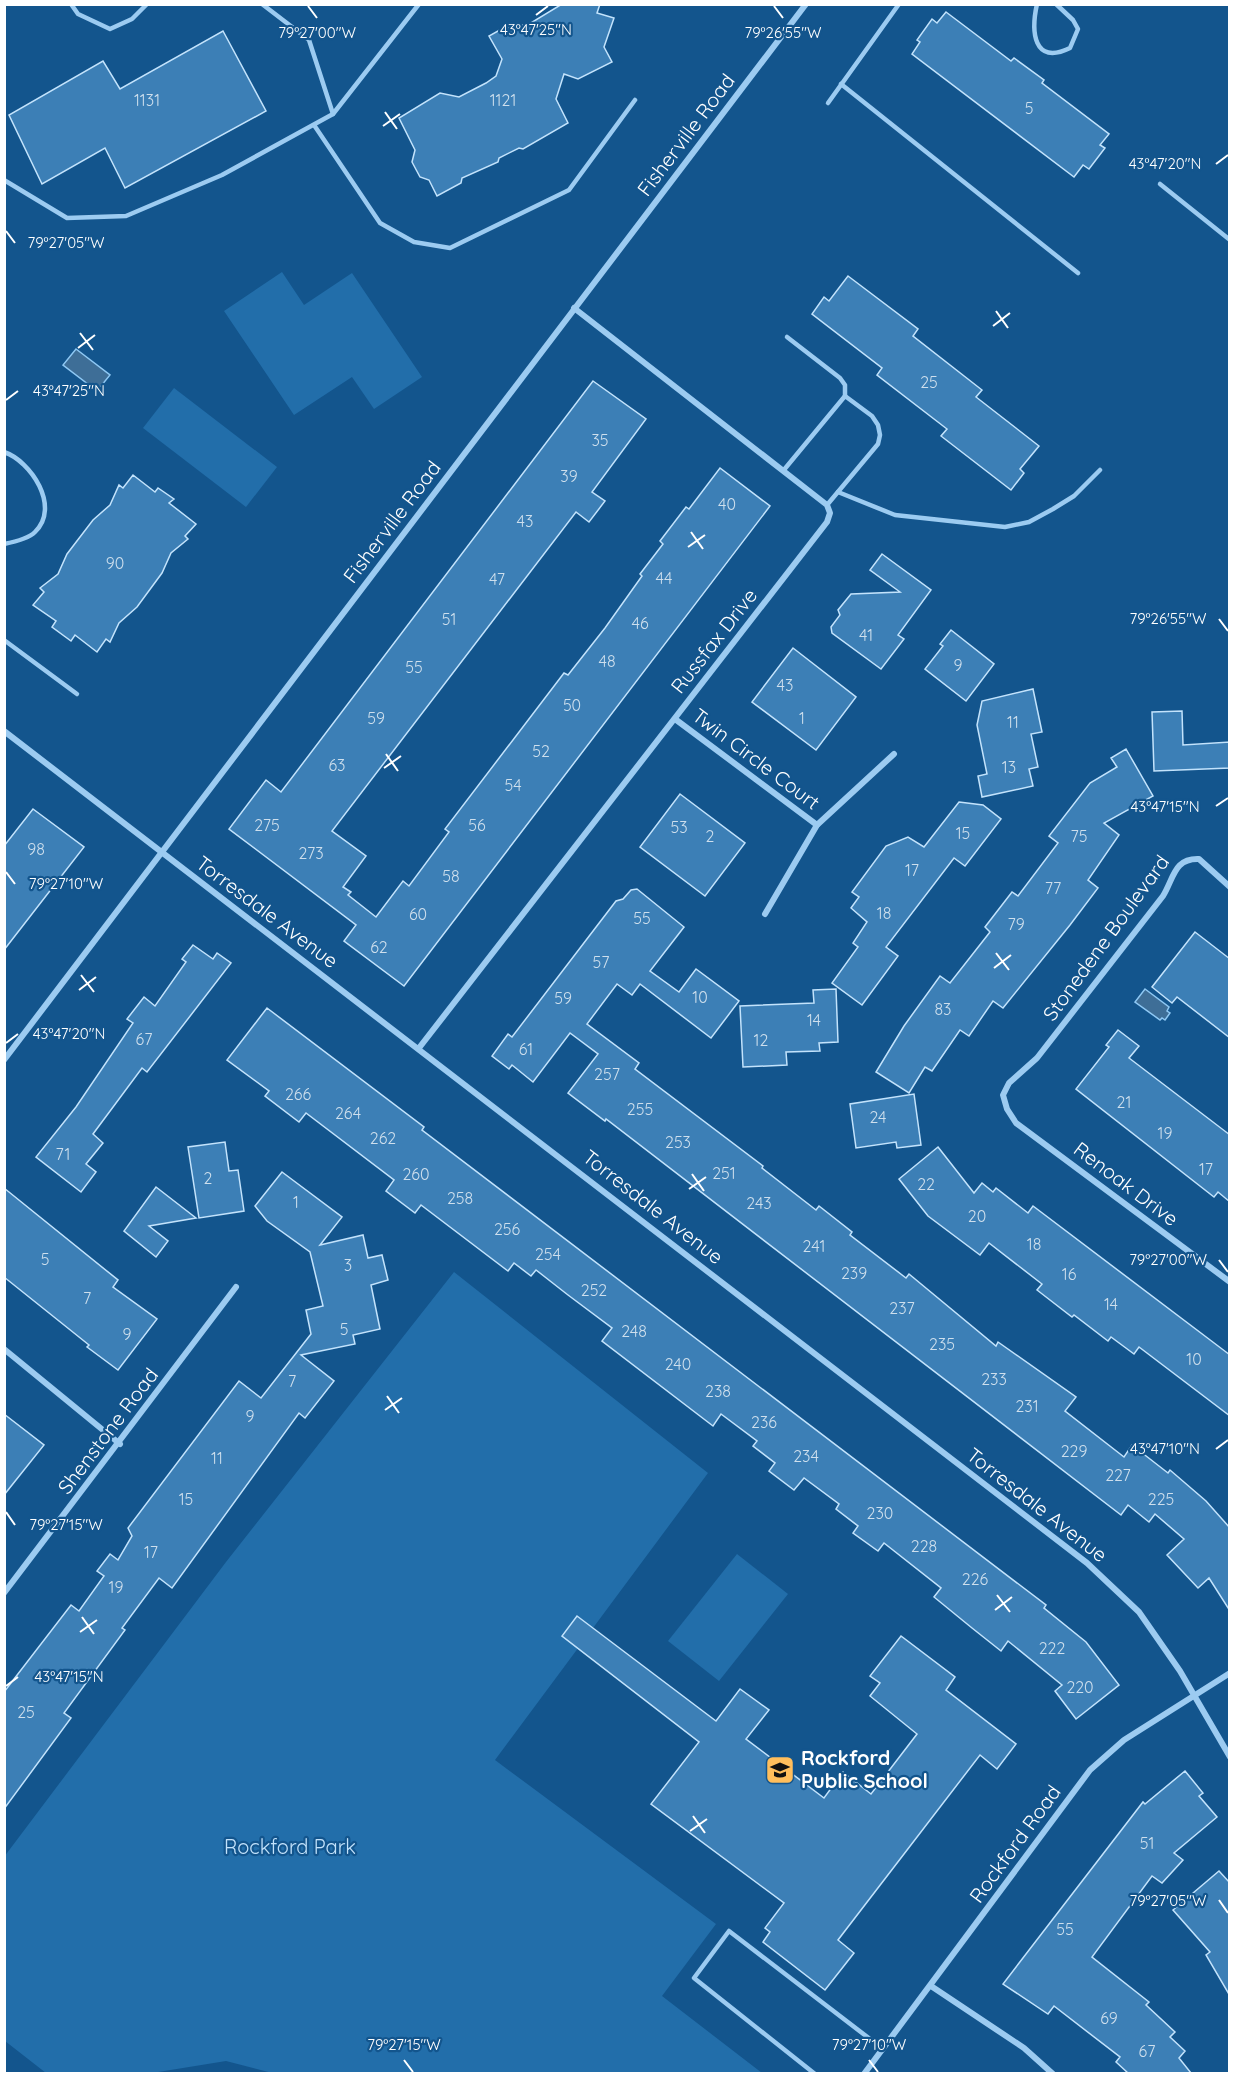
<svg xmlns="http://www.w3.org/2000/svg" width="1234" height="2078" font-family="Quicksand,sans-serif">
	<rect width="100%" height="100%" fill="#13558d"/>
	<g fill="#226eaa">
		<path d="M282,272L304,305L352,273L422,377L374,409L352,377L294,415L224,311Z"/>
		<path d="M174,388L277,467L246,507L143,428Z"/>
		<path d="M454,1272L708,1473L495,1760L716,1924L662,1996L762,2073L276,2074L226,2061L152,2073H46L5,2041L4,1857L226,1562Z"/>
		<path d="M737,1554L788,1594L719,1681L668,1641Z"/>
	</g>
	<g fill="#3e6e97" stroke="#8ec8f4" stroke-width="1.5">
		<path d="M76,349L110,375L97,391L63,365Z"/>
		<path d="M1145,989L1169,1007L1167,1011L1170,1013L1165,1020L1162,1018L1160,1020L1135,1002Z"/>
	</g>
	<g fill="#3c7fb6" stroke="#c3e3fc" stroke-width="1.5">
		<path d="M562,4H600L597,13L614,18L604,47L612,62L578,79L564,74L556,99L568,123L523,149L519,148L499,158L498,162L462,178L461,183L437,196L429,180L420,177L412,162L415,150L399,118L440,93L459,97L486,83L496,76L502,59L489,36L505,27L509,28L517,24L526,26Z"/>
		<path d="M946,12L1011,61L1014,58L1044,80L1042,83L1109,134L1100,145L1105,148L1089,169L1083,165L1074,177L912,54L920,42L917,40L932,19L937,23Z"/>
		<path d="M223,31L266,111L125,188L105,148L42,184L9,115L103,61L120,89Z"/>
		<path d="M848,276L918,329L913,336L982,390L976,397L1039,446L1020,469L1024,473L1011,490L941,436L947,429L877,375L882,368L812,314L824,297L829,301Z"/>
		<path d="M593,381L646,419L592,492L605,501L589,522L576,512L332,831L366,856L343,887L351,892L348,895L376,917L403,881L409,886L449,832L445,829L564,673L568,675L605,628L642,576L640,574L663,544L660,541L686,507L689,509L720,468L770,506L404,986L344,941L356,925L229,829L266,780L281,792Z"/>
		<path d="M133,475L155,492L158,488L174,499L169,503L196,524L185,536L188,539L171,553L162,573L137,607L119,623L110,642L106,639L97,652L75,635L71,641L52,627L56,621L33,605L44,592L40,588L58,574L67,554L93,520L110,505L119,485L123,488Z"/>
		<path d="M882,554L931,590L898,635L904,639L881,669L832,633L831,627L840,615L838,610L851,594L900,592L870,570Z"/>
		<path d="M951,630L994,664L966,701L925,669L943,646L940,644Z"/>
		<path d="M793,648L856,697L816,750L752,702Z"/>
		<path d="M1033,689L1042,732L1031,734L1038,767L1029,769L1033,786L982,797L978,776L987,774L977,725L982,701Z"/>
		<path d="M1182,711L1183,745L1230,742V768L1154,771L1152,712Z"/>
		<path d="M1126,749L1153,796L1104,823L1119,835L1088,880L1098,888L1070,925L1003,1008L993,1001L969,1036L960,1030L932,1071L925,1067L909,1093L876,1072L904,1026L940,976L950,983L990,932L985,927L1012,892L1018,896L1058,843L1049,836L1090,783L1117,767L1111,758Z"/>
		<path d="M680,794L745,843L705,896L640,847Z"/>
		<path d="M959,802L983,805L1001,819L965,866L954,858L886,947L898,956L862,1005L832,983L858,947L853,943L867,922L851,908L859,897L852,892L886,846L908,837L924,847Z"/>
		<path d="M33,809L84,847L4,950V846Z"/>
		<path d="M637,889L684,927L650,971L679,992L696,969L739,1001L711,1038L640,984L632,995L617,984L587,1024L639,1063L635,1069L763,1166L762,1168L816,1210L819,1206L852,1232L850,1235L906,1278L909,1274L996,1346L998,1342L1076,1397L1065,1411L1124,1457L1132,1445L1168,1473L1170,1470L1206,1501L1230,1528V1611L1209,1578L1198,1588L1167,1555L1184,1539L1155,1514L1149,1522L1128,1505L1121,1515L606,1119L605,1121L568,1093L598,1054L570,1033L533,1082L512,1065L509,1069L492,1056L508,1034L512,1037L616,901L623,899L631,890Z"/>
		<path d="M1195,932L1230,959V1038L1177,997L1172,1003L1152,987Z"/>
		<path d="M193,945L213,959L217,953L231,963L147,1072L142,1068L93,1134L103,1143L86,1164L96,1172L81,1192L36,1157L76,1107L133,1023L127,1019L144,997L155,1006L186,962L182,959Z"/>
		<path d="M836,989L838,1042L819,1043L820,1051L786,1052L787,1065L743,1067L740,1006L814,1003L813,990Z"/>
		<path d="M267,1008L424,1127L422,1130L1046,1605L1044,1608L1086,1642L1119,1685L1076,1719L1055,1691L1062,1685L1008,1641L1001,1651L972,1628L934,1597L941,1588L884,1543L878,1551L853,1533L858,1526L836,1509L839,1504L804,1478L794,1490L769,1471L775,1463L753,1446L757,1441L721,1414L713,1426L602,1341L612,1328L568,1295L536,1270L531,1276L514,1263L508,1271L421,1205L415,1213L386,1191L394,1180L306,1113L299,1122L265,1096L269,1091L227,1060Z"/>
		<path d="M1118,1030L1139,1046L1129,1058L1230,1135V1202L1218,1192L1214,1197L1076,1089L1109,1047L1106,1045Z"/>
		<path d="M914,1094L921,1145L897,1148L896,1142L856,1148L850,1104Z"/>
		<path d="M225,1142L229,1171L238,1170L244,1211L199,1218L188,1147Z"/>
		<path d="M938,1147L974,1193L982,1183L993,1192L996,1188L1028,1213L1033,1206L1230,1355V1416L1139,1347L1134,1354L1111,1337L1108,1341L1074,1315L1072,1317L1037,1290L1042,1284L989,1243L980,1255L928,1216L899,1179Z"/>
		<path d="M282,1172L342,1217L320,1245L363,1235L368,1258L382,1255L388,1280L371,1285L380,1329L353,1335L355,1344L301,1355L334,1381L305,1418L299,1413L172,1588L159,1578L122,1628L125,1630L64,1713L71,1718L4,1809V1692L71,1605L79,1611L104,1576L97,1571L110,1554L118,1560L132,1536L128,1528L239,1381L261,1398L311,1334L306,1310L323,1306L310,1252L267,1221L255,1206Z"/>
		<path d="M156,1187L196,1218L149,1226L168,1241L156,1257L124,1231Z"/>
		<path d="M4,1188L118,1280L113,1287L157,1319L118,1370L87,1347L89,1345L4,1277Z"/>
		<path d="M4,1414L44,1445L4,1495Z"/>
		<path d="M577,1616L716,1721L740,1689L769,1710L746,1739L824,1798L843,1772L871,1794L917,1734L870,1696L880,1683L870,1676L901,1636L955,1677L946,1690L1016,1744L997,1769L980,1755L838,1940L854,1953L825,1990L763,1942L770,1932L765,1928L784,1903L651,1804L699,1742L562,1636Z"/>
		<path d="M1185,1771L1203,1793L1199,1796L1217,1817L1174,1853L1183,1860L1162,1883L1152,1876L1092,1957L1149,2002L1146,2005L1175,2032L1170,2037L1185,2051L1179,2058L1191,2073H1128L1116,2062L1120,2057L1054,2006L1048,2014L1003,1984L1143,1802L1145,1804Z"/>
		<path d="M1219,1871L1230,1883V1996L1206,1955L1210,1952L1173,1910Z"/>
	</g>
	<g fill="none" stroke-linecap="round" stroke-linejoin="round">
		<g stroke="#9ccbf1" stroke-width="4.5">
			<path d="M71,4L78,14L110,29L132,19L147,4"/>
			<path d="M262,4L309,40L333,114"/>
			<path d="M1037,4C1031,31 1033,66 1070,48L1078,29L1073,20L1056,4"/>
			<path d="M841,84L1078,273"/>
			<path d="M828,103L899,4"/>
			<path d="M314,125L380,223L414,242L450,248L569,190L635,100"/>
			<path d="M4,180L67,218L126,216L222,175L333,114L419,4"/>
			<path d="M1160,184L1230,240"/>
			<path d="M787,337L840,378L845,385V396"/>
			<path d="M4,452C31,461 61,507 35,532C28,539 14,542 4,544"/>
			<path d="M783,471L845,396L872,416L878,425L880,435L878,444L827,505"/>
			<path d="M838,492L895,515L1005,527L1029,522L1053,509L1074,496L1100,470"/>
			<path d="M4,640L77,694"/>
			<path d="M815,2074L694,1978L729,1931L883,2049"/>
		</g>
		<g stroke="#9ccbf1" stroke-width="6">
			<path d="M675,719L817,825"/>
			<path d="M4,731L1087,1563L1139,1612L1180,1671L1230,1757"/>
			<path d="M1230,887L1199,859C1174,858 1174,878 1163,896L1037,1058L1009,1083L1003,1095L1007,1109L1016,1123L1230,1282"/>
			<path d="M765,914L817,825L894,754"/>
			<path d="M419,1048L827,522L830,513L827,505L574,308"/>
			<path d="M4,1060L806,4"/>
			<path d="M4,1349L120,1444"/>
			<path d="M4,1593L236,1287"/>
			<path d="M931,1986L1024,2048L1053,2074"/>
			<path d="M864,2074L1090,1770L1124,1740L1230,1673"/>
		</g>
	</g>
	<path fill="none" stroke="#fff" stroke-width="2" d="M308,6L317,18M774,6L783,18M536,15L548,6M385,112L397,129M383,126L400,114M1216,164L1228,155M6,231L15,243M996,311L1008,328M993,326L1010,313M80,333L93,350M78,348L95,335M6,400L18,391M691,532L703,549M688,547L705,535M1219,619L1228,631M386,754L398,771M384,768L401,756M1216,806L1228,798M6,872L15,884M996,953L1009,970M994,968L1011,955M81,975L94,992M79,990L96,977M6,1043L18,1034M692,1174L704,1191M689,1189L706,1177M1219,1260L1228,1272M387,1396L399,1413M385,1410L402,1398M1216,1449L1228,1440M6,1512L15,1525M997,1595L1010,1612M995,1610L1012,1597M82,1617L94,1634M80,1632L97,1620M6,1686L18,1677M693,1816L705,1833M690,1831L707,1819M1219,1900L1228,1913M404,2060L413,2072M869,2060L878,2072"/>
	<defs>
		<g id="school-square" transform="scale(1.5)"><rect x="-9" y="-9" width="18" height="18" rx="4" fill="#ffbe5c" stroke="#13558d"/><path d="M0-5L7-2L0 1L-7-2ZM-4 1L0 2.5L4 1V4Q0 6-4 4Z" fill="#111"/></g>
	</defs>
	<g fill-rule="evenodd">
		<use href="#school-square" x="780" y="1770"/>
	</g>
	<g text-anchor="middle" stroke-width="4.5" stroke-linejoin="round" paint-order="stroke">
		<g font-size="16" fill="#cedfed">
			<text x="147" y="106">1131</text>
			<text x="503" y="106">1121</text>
			<text x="1029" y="114">5</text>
			<text x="929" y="388">25</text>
			<text x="600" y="446">35</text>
			<text x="569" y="482">39</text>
			<text x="727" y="510">40</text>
			<text x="525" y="527">43</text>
			<text x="115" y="569">90</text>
			<text x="664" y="584">44</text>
			<text x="497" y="585">47</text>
			<text x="449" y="625">51</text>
			<text x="640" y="629">46</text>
			<text x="866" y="641">41</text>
			<text x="607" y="667">48</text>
			<text x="958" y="671">9</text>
			<text x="414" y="673">55</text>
			<text x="785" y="691">43</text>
			<text x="572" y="711">50</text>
			<text x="376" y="724">59</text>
			<text x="802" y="724">1</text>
			<text x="1013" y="728">11</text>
			<text x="541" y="757">52</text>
			<text x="337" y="771">63</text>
			<text x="1009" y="773">13</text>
			<text x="513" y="791">54</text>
			<text x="267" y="831">275</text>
			<text x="477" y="831">56</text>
			<text x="679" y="833">53</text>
			<text x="963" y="839">15</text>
			<text x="710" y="842">2</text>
			<text x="1079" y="842">75</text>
			<text x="36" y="855">98</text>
			<text x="311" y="859">273</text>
			<text x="912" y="876">17</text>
			<text x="451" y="882">58</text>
			<text x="1053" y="894">77</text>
			<text x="884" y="919">18</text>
			<text x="418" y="920">60</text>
			<text x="642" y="924">55</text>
			<text x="1016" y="930">79</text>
			<text x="379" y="953">62</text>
			<text x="601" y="968">57</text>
			<text x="700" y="1003">10</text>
			<text x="563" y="1004">59</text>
			<text x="943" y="1015">83</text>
			<text x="814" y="1026">14</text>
			<text x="144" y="1045">67</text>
			<text x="761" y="1046">12</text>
			<text x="526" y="1055">61</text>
			<text x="607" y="1080">257</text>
			<text x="298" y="1100">266</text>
			<text x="1124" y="1108">21</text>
			<text x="640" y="1115">255</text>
			<text x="348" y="1119">264</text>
			<text x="878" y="1123">24</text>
			<text x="1165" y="1139">19</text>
			<text x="383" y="1144">262</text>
			<text x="678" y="1148">253</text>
			<text x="63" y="1160">71</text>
			<text x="1206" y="1175">17</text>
			<text x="724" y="1179">251</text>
			<text x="416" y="1180">260</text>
			<text x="208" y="1184">2</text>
			<text x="926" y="1190">22</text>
			<text x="460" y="1204">258</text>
			<text x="296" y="1208">1</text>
			<text x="759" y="1209">243</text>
			<text x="977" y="1222">20</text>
			<text x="507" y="1235">256</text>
			<text x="1034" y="1250">18</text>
			<text x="814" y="1252">241</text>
			<text x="548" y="1260">254</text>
			<text x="45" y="1265">5</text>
			<text x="348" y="1271">3</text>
			<text x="854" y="1279">239</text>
			<text x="1069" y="1280">16</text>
			<text x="594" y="1296">252</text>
			<text x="87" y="1304">7</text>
			<text x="1111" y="1310">14</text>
			<text x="902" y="1314">237</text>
			<text x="344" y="1335">5</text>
			<text x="634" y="1337">248</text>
			<text x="127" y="1340">9</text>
			<text x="942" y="1350">235</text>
			<text x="1194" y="1365">10</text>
			<text x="678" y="1370">240</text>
			<text x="994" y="1385">233</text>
			<text x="292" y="1387">7</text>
			<text x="718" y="1397">238</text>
			<text x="1027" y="1412">231</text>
			<text x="250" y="1422">9</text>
			<text x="764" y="1428">236</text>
			<text x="1074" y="1457">229</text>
			<text x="806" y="1462">234</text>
			<text x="217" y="1464">11</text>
			<text x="1118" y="1481">227</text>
			<text x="186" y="1505">15</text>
			<text x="1161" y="1505">225</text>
			<text x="880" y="1519">230</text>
			<text x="924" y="1552">228</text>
			<text x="151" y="1558">17</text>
			<text x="975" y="1585">226</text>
			<text x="116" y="1593">19</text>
			<text x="1052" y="1654">222</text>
			<text x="1080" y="1693">220</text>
			<text x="26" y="1718">25</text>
			<text x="1147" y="1849">51</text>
			<text x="1065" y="1935">55</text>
			<text x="1109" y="2024">69</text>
			<text x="1147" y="2057">67</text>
		</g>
		<g font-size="20" fill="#fff" stroke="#13558d">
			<text transform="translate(686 135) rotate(-53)" y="7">Fisherville Road</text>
			<text transform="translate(392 522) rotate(-53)" y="7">Fisherville Road</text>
			<text transform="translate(714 641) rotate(-52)" y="7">Russfax Drive</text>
			<text transform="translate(756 759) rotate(37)" y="7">Twin Circle Court</text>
			<text transform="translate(267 912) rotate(37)" y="7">Torresdale Avenue</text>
			<text transform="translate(1106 938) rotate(-54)" y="7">Stonedene Boulevard</text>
			<text transform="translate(1126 1184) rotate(37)" y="7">Renoak Drive</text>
			<text transform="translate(653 1207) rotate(38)" y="7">Torresdale Avenue</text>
			<text transform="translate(108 1431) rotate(-53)" y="7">Shenstone Road</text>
			<text transform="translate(1037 1505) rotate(38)" y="7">Torresdale Avenue</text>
			<text transform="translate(1015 1844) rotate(-54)" y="7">Rockford Road</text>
		</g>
		<g font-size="20" font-weight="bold" fill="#fff" stroke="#13558d" text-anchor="start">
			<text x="801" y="1765">Rockford<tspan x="801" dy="23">Public School</tspan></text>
		</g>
		<g font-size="20" fill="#c3e3fc" stroke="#13558d">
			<text x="290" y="1854">Rockford Park</text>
		</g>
	</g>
	<g font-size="15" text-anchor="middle" fill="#fff" stroke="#13558d" stroke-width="4.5" stroke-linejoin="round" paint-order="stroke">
		<text x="536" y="35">43°47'25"N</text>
		<text x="317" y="38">79°27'00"W</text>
		<text x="783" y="38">79°26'55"W</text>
		<text x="1165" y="169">43°47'20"N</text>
		<text x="66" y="248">79°27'05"W</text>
		<text x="69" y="396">43°47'25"N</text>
		<text x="1168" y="624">79°26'55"W</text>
		<text x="1165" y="812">43°47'15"N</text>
		<text x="66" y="889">79°27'10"W</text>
		<text x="69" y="1039">43°47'20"N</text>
		<text x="1168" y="1265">79°27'00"W</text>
		<text x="1165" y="1454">43°47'10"N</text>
		<text x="66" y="1530">79°27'15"W</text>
		<text x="69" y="1682">43°47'15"N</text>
		<text x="1168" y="1906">79°27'05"W</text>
		<text x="404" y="2050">79°27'15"W</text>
		<text x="869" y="2050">79°27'10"W</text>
	</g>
	<rect width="1234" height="2078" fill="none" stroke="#ffffff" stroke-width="12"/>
</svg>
